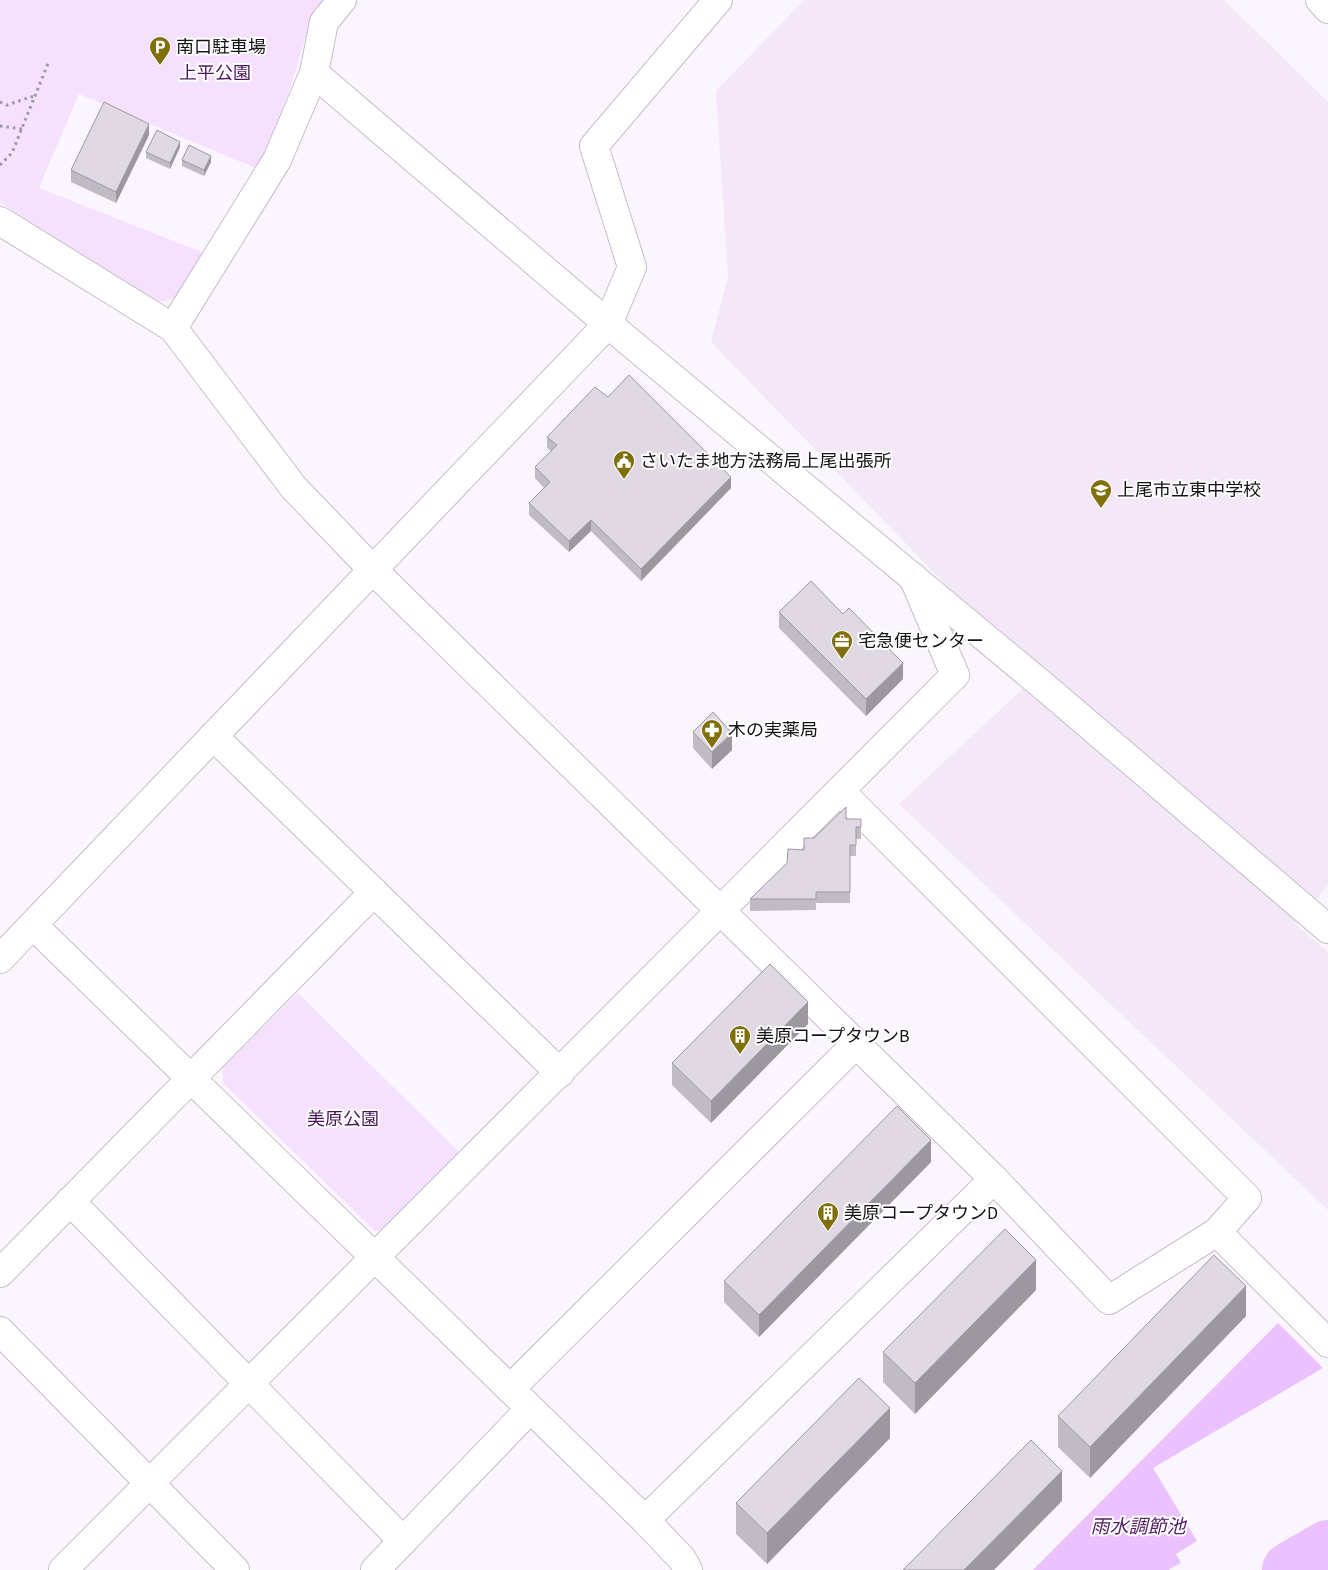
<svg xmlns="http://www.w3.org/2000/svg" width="1328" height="1570" font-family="'Source Sans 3','Noto Sans JP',sans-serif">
	<rect width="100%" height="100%" fill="#fbf5fe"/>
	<path fill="#f3e7f8" d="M804,0H1224L1328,102V885L1295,924L1328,952V1210L899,804L1035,677L711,342L728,277L716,91Z"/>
	<g fill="#f5e0fe">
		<path d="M0,0H324L312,14L292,82L264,158L258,169L79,94L39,188L204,253L177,298L159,302L74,251L0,202Z"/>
		<path d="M298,993L462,1155L389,1229L375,1231L223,1083V1067Z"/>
	</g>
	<path fill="#ecc2fe" d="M1278,1323L1323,1368L1153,1468L1197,1541L1176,1554L1181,1563L1168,1570H1033Z"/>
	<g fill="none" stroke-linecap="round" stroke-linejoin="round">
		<path stroke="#ecc2fe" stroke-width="56" d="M1290,1570L1328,1548"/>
		<g stroke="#c4bec8" stroke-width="30">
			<g id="minor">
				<path d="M1320,0L1328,9"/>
				<path d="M314,73L608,324L1047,689L1328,929"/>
				<path d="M0,221L173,328L294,488L373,570L994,1179L1109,1300L1217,1232L1328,1343"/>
				<path d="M173,328L277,160L314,73L324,22L342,0"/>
				<path d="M213,736L560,1073"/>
				<path d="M840,791L1247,1198L1217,1232"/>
				<path d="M33,925L645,1520L682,1559L688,1570"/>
				<path d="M0,959L608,324L632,267L594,146L718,0"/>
				<path d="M70,1201L403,1541"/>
				<path d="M0,1273L374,892"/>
				<path d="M0,1331L235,1570"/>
				<path d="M510,1389L856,1044"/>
				<path d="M645,1520L994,1179"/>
				<path d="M63,1570L955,675L913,577"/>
				<path d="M375,1570L530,1409"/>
			</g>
		</g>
		<g stroke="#9b979e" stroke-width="3" stroke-dasharray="2.5 4" stroke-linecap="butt">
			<path d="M0,102L7,105L34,96"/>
			<path d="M0,126L22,129"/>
			<path d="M0,165L12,153L49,61"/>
		</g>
		<use href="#minor" stroke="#fff" stroke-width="28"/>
	</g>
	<g fill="#c1bbc3">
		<path d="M149,135L116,203L71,182V170Z"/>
		<path d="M180,147L170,169L146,158V152Z"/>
		<path d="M182,160L211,162L204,176L182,166Z"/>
		<path d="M608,397L731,488L641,581L591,531L569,552L529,515V503L544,488L535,478V467L551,451L547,448V437Z"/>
		<path d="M779,612L903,679L866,716L779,628Z"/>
		<path d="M693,732L732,750L712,769L693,748Z"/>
		<path d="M861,819V839H856V856H850V903H816V910L750,911V899L804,850L814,838Z"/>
		<path d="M808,1024L711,1123L672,1085V1063Z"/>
		<path d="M931,1162L759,1337L724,1302V1281Z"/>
		<path d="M1036,1290L915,1414L883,1382V1352Z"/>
		<path d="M1246,1316L1090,1478L1058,1447V1416Z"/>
		<path d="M890,1438L767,1564L736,1534V1503Z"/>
	</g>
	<g fill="#9d989f">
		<path d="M149,124V135L116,203V192Z"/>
		<path d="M180,142V147L170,169V163Z"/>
		<path d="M211,156V162L204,176V170Z"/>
		<path d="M731,477V488L641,581V569Z"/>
		<path d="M591,520V531L569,552V541Z"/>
		<path d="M903,663V679L866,716V699Z"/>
		<path d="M732,733V750L712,769V752Z"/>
		<path d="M808,1002V1024L711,1123V1101Z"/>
		<path d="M931,1140V1162L759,1337V1315Z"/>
		<path d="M1036,1260V1290L915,1414V1383Z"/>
		<path d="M1246,1286V1316L1090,1478V1447Z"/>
		<path d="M890,1408V1438L767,1564V1533Z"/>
		<path d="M1062,1471V1501L994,1570H964Z"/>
	</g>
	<g fill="#e0d9e3" stroke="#9d989f">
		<path d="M104,102L149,124L116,192L71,170Z"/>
		<path d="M157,130L180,142L170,163L146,152Z"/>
		<path d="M189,145L211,156L204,170L182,160Z"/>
		<path d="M629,375L731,477L641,569L591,520L569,541L529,503L550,482L535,467L557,445L547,437L595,387L608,397Z"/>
		<path d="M811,581L843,614L849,608L903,663L866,699L779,612Z"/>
		<path d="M713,712L732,733L712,752L693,732Z"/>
		<path d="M846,807V819H861V827H856V845H850V892H816V899H750L787,863L788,849L804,850V838H814Z"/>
		<path d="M770,964L808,1002L711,1101L672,1063Z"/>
		<path d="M897,1106L931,1140L759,1315L724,1281Z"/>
		<path d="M1005,1229L1036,1260L915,1383L883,1352Z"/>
		<path d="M1214,1255L1246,1286L1090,1447L1058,1416Z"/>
		<path d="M859,1378L890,1408L767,1533L736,1503Z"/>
		<path d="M1031,1440L1062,1471L964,1570H903Z"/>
	</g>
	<defs>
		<g id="parking-pin" transform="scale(1.125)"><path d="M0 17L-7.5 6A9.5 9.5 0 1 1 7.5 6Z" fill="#806f0d" stroke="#fff"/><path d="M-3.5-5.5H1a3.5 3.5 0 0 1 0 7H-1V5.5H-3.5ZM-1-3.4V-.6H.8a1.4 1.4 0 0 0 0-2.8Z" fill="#fff"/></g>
		<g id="civic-pin" transform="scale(1.125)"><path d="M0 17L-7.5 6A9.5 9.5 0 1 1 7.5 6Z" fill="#806f0d" stroke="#fff"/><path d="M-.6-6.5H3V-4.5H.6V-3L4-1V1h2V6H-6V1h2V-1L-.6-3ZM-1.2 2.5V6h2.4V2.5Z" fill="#fff"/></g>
		<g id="school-pin" transform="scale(1.125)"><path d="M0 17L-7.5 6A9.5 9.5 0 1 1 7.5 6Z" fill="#806f0d" stroke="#fff"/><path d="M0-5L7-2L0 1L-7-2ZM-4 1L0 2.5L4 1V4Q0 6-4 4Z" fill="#fff"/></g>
		<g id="office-pin" transform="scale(1.125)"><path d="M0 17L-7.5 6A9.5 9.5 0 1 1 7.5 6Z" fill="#806f0d" stroke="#fff"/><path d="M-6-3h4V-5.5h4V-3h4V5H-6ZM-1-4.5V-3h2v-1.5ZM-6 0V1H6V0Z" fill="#fff"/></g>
		<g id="pharmacy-pin" transform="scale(1.125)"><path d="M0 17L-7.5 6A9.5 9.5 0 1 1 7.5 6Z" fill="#806f0d" stroke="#fff"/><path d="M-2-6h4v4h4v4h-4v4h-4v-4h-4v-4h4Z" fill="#fff"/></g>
		<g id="building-pin" transform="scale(1.125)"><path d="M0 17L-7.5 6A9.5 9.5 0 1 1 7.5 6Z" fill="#806f0d" stroke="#fff"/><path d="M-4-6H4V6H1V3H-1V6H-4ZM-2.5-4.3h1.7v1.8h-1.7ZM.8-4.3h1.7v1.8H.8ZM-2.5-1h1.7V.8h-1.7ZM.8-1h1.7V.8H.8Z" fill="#fff"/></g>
	</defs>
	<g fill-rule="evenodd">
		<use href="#parking-pin" x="160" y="47"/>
		<use href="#civic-pin" x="624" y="461"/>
		<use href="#school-pin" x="1101" y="490"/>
		<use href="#office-pin" x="842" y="641"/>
		<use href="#pharmacy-pin" x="712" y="730"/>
		<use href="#building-pin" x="740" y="1036"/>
		<use href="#building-pin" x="828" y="1213"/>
	</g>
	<g text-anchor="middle" stroke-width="4" stroke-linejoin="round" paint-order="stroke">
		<g font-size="18" fill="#151317" stroke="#fff" text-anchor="start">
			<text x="176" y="53">南口駐車場</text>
			<text x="640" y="467">さいたま地方法務局上尾出張所</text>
			<text x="1117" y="496">上尾市立東中学校</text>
			<text x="858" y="647">宅急便センター</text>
			<text x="728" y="736">木の実薬局</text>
			<text x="756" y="1042">美原コープタウンB</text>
			<text x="844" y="1219">美原コープタウンD</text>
		</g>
		<g font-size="18" fill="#49165b" stroke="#fff">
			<text x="215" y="79">上平公園</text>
			<text x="343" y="1125">美原公園</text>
		</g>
		<g font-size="19" font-style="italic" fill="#542267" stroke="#fff">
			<text x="1138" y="1533">雨水調節池</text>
		</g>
	</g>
</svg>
